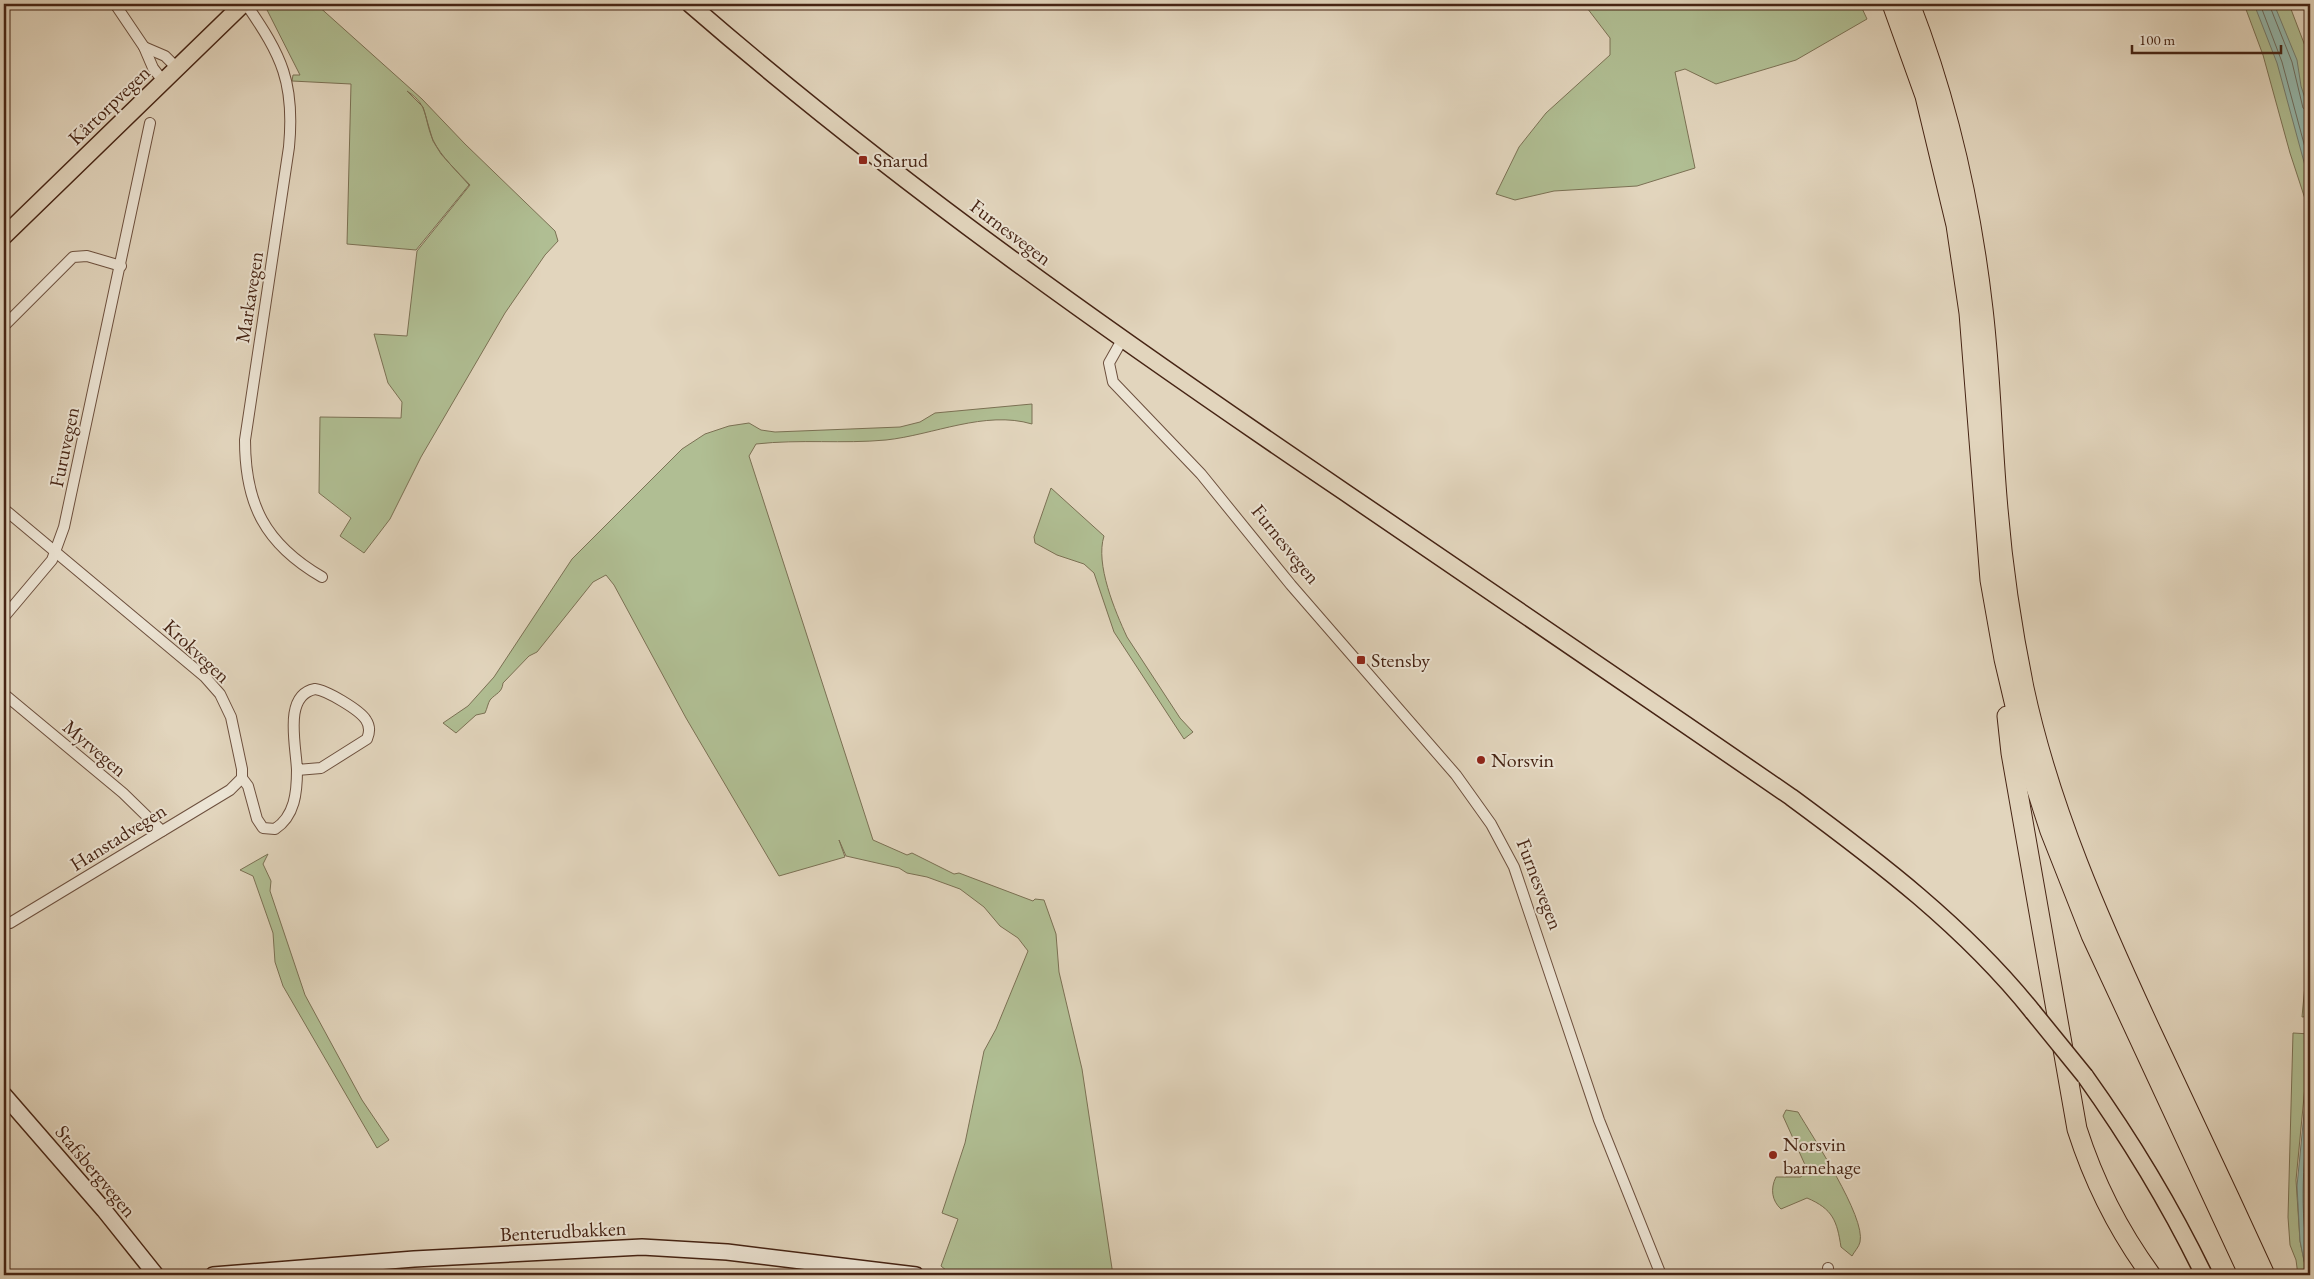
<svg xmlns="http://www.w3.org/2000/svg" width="2314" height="1279" font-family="'EB Garamond',serif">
	<rect width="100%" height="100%" fill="#e2d5bd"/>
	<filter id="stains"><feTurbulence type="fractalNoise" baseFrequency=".004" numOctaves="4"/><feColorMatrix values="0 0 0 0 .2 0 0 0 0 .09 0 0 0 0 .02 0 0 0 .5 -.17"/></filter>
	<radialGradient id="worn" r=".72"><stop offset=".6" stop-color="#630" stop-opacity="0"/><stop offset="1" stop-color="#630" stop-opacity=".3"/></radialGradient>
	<g fill="#b0be93" stroke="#7b7154">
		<path d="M264,4H316L422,99L465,144L555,231L558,241L545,255L505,313L421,457L390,519L364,553L340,536L351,518L319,493L320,417L401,418L402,402L388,383L374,334L407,336L417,251L470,185C457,171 442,158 433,140C423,118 430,106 407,91L423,107L433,141L441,154L469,185L416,250L347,244L351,84L292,81L293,75H300Z"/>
		<path d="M1584,4H1860L1867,19L1796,60L1716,84L1685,69L1675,72L1695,168L1637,186L1554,191L1515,200L1496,194L1519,147L1546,113L1610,55V38Z"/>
		<path d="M2244,4H2289L2310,59V214L2290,153L2263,55Z"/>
		<path d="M1032,404V424C985,410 933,435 886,440C843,444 800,439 756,444L749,456L873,840L907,855L912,853L954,874L959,873L1033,901L1035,899L1044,900L1056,934L1059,972L1082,1069L1113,1275H970L947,1271L941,1266L958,1219L942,1213L965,1143L984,1051L996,1029L1028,951L1018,938L1000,926L984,907L960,889L927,877L907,873L899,868L846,856L839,840L845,857L779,876L686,718L614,585L606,575L593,582L537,652L529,656L503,683C502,693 496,693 490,700C488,703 487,709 485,713L476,715L456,733L443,723L468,706L494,677L572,559L682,449L705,434L729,426L749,423L761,430L775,432L900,427L920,422L935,413Z"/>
		<path d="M1051,488L1104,536C1095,564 1115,611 1127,637L1180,718L1193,732L1184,739L1114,632L1094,573L1084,564L1057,555L1035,543L1034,537Z"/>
		<path d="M268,854L263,864L271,881L270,891L305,995L362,1100L389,1140L377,1148L283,986L275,962L273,933L253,876L240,870Z"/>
		<path d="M2310,931V1016L2302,1017Z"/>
		<path d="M2293,1033L2310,1034L2296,1180L2300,1241L2307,1275H2298L2296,1260L2290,1245L2288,1217Z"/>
		<path d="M1786,1110L1798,1112C1812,1136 1866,1217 1860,1242C1859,1247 1854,1252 1852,1256L1841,1247C1837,1221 1833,1209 1807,1198L1781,1209C1772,1201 1770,1189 1776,1177H1801L1806,1167L1783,1116Z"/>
	</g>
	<g fill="#95b9ae" stroke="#757d70">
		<path d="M2254,4H2274L2297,60L2301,86L2310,114V184L2277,63Z"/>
		<path d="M2310,1052V1275H2307L2300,1241L2297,1186Z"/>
	</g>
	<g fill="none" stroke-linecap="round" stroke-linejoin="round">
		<g stroke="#6e6e61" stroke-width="1">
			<path d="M2260,4L2282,62L2310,166"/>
			<path d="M2269,4L2292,62L2303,108L2310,112"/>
			<path d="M2310,1100C2304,1156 2298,1210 2310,1265"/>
			<path d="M2310,1162L2308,1187L2310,1229"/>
		</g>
		<g stroke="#6d503e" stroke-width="12">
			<g id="minor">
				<path d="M115,4L144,47L153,68L163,81"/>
				<path d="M246,4C282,56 295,83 289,147L245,440C245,504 265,544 322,577"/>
				<path d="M144,47L165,56L177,68"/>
				<path d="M4,326L73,257L87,256L121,266"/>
				<path d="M1122,340L1109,363L1113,382L1201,474L1291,585L1456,775L1491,824L1514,867L1599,1120L1661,1275"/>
				<path d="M4,509L205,677L220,694L231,717L242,769V778L248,786L257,819L263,828L275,829C295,816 297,792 297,770"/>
				<path d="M4,617L52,560L64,527L150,123"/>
				<path d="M315,689C326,690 360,710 366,720C370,726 370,732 367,739L321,768L297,770C296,745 283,695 315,689Z"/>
				<path d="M4,694L123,793L162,831"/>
				<path d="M10,923L230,790L242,778"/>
				<path d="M1828,1275V1268"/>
			</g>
		</g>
		<g stroke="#462414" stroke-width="18">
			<g id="secondary">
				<path d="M4,1095L104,1210L156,1275"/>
				<path d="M213,1275L414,1259L642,1247L727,1252L916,1275"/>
			</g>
		</g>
		<g stroke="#462414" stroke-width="19">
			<g id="primary">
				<path d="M690,4C896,183 1120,340 1346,493C1494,594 1643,695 1791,797C1878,861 1965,927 2033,1012"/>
				<path d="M4,236L243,4"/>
				<path d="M2085,1076C2130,1139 2170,1205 2204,1275"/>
			</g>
		</g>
		<g stroke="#462414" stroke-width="21">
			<g id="motorway">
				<path d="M1892,4L1925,96L1956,225L1969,313L1990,580L2004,659L2030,769L2050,831L2091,935L2249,1275"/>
				<path d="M1910,4C1948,102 1971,204 1983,309C1991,376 1992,443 1998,509C2003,570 2012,629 2024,688C2050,809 2100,921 2152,1033C2190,1113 2228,1194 2265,1275"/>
				<path d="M2007,716L2011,753L2077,1129C2094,1182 2118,1230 2151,1275"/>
			</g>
		</g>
		<use href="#minor" stroke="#ece4d4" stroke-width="10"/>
		<use href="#secondary" stroke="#ece4d4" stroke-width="15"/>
		<use href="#primary" stroke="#e2d5bd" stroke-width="16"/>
		<use href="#motorway" stroke="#e2d5bd" stroke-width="19"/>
		<g stroke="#462414" stroke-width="19" stroke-linecap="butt">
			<path id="primary-bridge" d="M2033,1012L2085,1076"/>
		</g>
		<use href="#primary-bridge" stroke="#e2d5bd" stroke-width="16"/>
	</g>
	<g fill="#8f2418" stroke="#ece4d4" stroke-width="2">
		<rect x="858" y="155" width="10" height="10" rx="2.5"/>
		<rect x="1356" y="655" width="10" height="10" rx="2.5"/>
		<circle cx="1481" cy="760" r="5"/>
		<circle cx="1773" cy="1155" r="5"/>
	</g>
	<g text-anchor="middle" stroke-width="4" stroke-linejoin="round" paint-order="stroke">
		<g font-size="20" fill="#462414" stroke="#ece4d4">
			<text transform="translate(109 105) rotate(-44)" y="7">Kårtorpvegen</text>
			<text transform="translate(1011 232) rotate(37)" y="7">Furnesvegen</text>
			<text transform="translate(249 297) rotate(-81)" y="7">Markavegen</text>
			<text transform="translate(64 447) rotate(-78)" y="7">Furuvegen</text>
			<text transform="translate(1286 544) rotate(51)" y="7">Furnesvegen</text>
			<text transform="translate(197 651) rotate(43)" y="7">Krokvegen</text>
			<text transform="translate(95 748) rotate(40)" y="7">Myrvegen</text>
			<text transform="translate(118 837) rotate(-32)" y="7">Hanstadvegen</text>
			<text transform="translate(1540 884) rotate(69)" y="7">Furnesvegen</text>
			<text transform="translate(96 1171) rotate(50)" y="7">Stafsbergvegen</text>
			<text transform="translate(563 1231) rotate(-3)" y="7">Benterudbakken</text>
		</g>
		<g font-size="20" fill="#462414" stroke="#ece4d4" text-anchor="start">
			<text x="873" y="167">Snarud</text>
			<text x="1371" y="667">Stensby</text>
			<text x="1491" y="767">Norsvin</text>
			<text x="1783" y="1151">Norsvin<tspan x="1783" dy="23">barnehage</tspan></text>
		</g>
	</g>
	<rect width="2314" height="1279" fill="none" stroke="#e2d5bd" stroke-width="20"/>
	<rect x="5" y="5" width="2304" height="1269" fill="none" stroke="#462414" stroke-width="2.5"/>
	<rect x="10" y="10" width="2294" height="1259" fill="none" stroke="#462414"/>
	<path d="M2132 45v8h149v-8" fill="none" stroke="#462414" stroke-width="2.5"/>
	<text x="2139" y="45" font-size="15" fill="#462414" stroke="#ece4d4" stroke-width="4" paint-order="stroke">100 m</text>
	<rect width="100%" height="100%" filter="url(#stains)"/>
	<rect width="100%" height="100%" fill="url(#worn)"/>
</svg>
